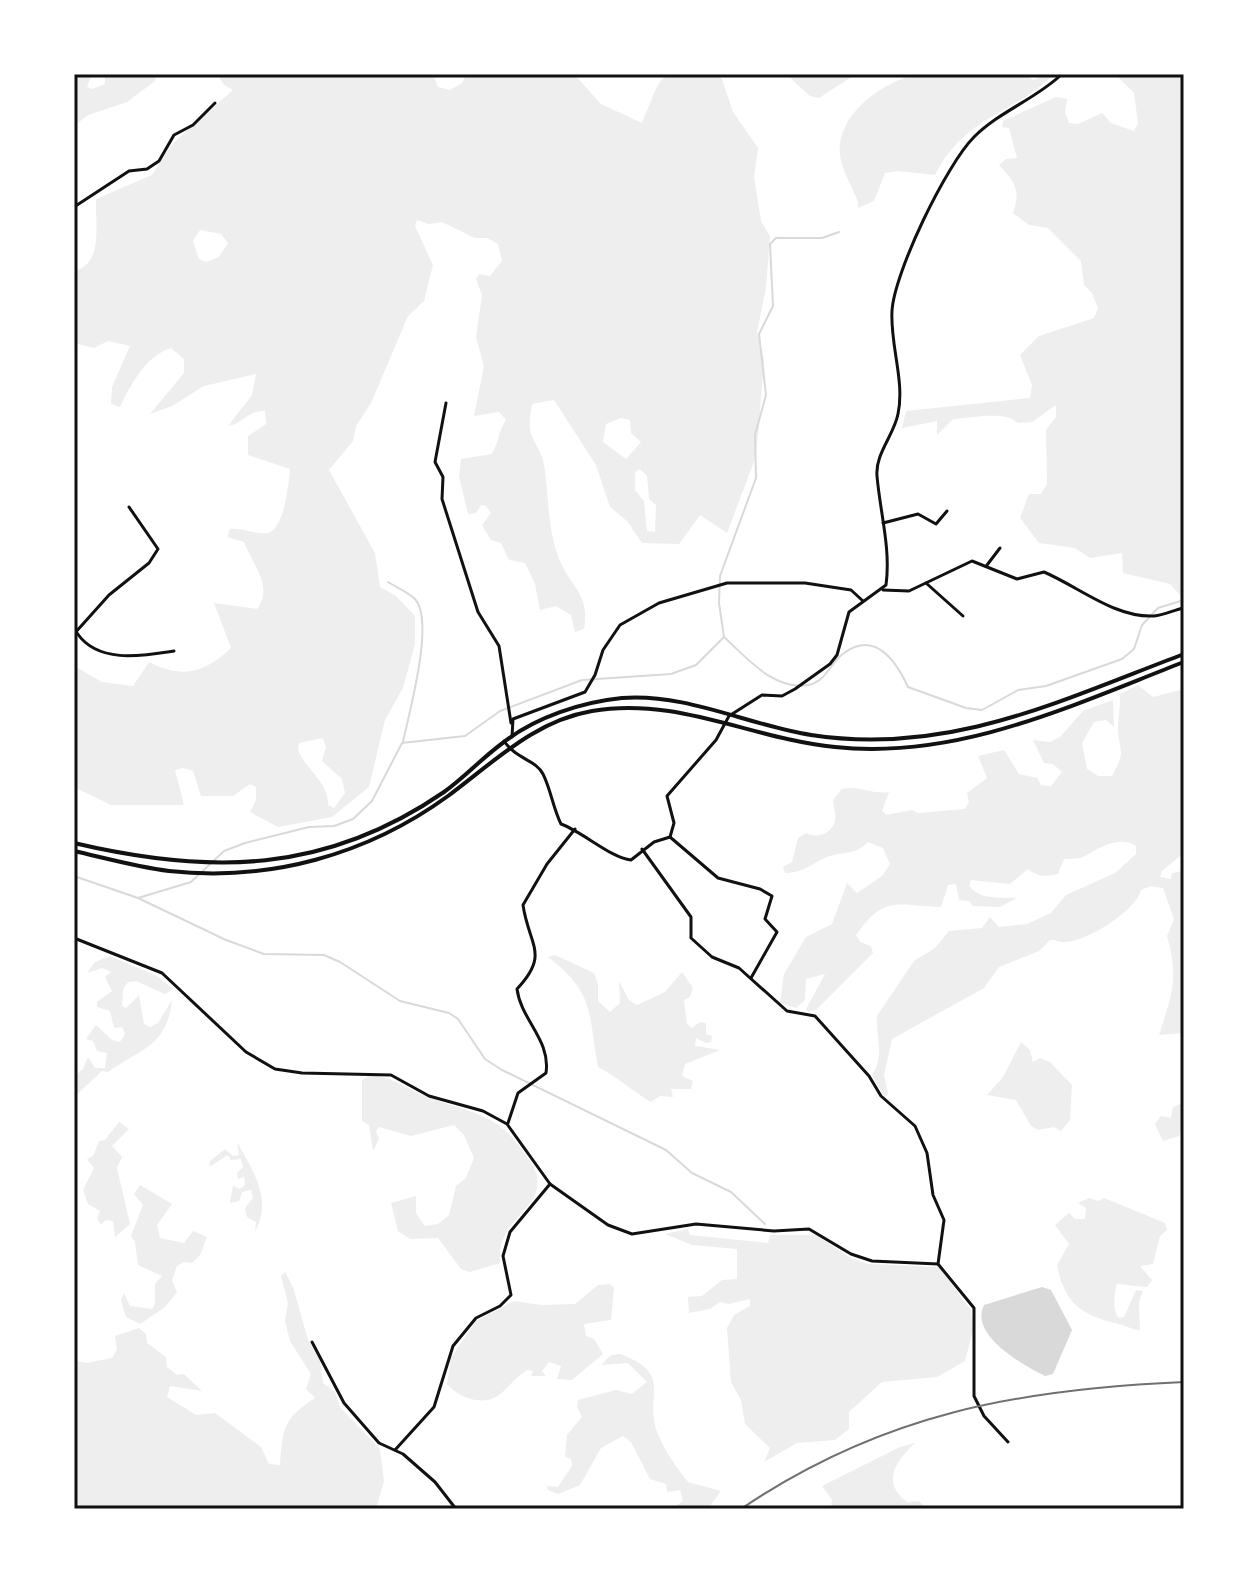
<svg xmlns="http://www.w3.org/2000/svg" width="1258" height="1583" font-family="Manrope,sans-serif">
	<rect width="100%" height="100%" fill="#fff"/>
	<g fill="#eee" fill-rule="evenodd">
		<path d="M74,74H92L87,87L92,89L105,84V74H156L155,81L127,102L88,115L74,126Z"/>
		<path d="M217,74H433L438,87L450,90L462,83L466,74H574L601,104L642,123C666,68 652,74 716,74L722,79L733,112L758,148L754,177L761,221L770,237L766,288L757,332L764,359L758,438L755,459L727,533L700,515L679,544L642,543L627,521L610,507L596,465L554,400L532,404C531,411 529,421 530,429C532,441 542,452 544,464C549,496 547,530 560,561C572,589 590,594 584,629L575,632L571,615L556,606L540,610L535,584L525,563L509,560L501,543L491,540L482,525L491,513L486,506L481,505L476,513L468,514L459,476L461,459L492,454C499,442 498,432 506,420L499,412L474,416L484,366L476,337L482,295L476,279L479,274L490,276L502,261L498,244L487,238H475L442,222L429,224L417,220L415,226L433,265L424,301L408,316L371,403L356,426L353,441L329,470L375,553L380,587L396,596L415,616V644L403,688L385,720L369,787L332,817L278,827L250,812L256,800V787L250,784L233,796H201L193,771L183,768L175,770L184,805H111L74,787V666L102,682L133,686L149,662C182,679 205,673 231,648L214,603L257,609C274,587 253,565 244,542L227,537L230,529C243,527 256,535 268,533C284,530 289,482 290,469L248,455V436L266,424L265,411C248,410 243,424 228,426L252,395L256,374L204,386L172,406L150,414L184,373V359L171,348C147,355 130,385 120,407L111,404L112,387L130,346L108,341L94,348L74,343V271C104,264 95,223 96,199L152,175L172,144L233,90L224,85ZM200,230L221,234L228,243L219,257L206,262L199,259L193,241ZM621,418L630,420L631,433L641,442L626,459L603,442L606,424ZM640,469L647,476L649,499L656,505L655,532L647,531L644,501L635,490V472ZM323,738L326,747L322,761L342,779L345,793L334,808L328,805C330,779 292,760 299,743Z"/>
		<path d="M786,74H856L819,98L810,96Z"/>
		<path d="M917,74H1021L1034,80L1044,74H1054C1012,116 966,114 935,175L898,171L885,173L874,201L858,208V202C853,188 841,169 840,155C836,114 883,82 917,74Z"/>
		<path d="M1115,74H1184V595H1180L1170,584L1123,573L1122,553L1090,558L1075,548L1039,543L1020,518L1029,494H1041L1047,484L1046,430L1056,417V405L1032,422L1018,423C1005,410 971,418 953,419L937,435V421L902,428L906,411L1030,398L1032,385L1020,355L1039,336L1094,318L1098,308L1092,293L1084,285L1081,261L1048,228L1029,225L1013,213C1021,190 1015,182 999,165L1006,159L1017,158L1009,128L1002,127L1003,121L1056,97L1067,99L1065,112L1069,123L1078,124L1102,113L1111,123L1134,131L1138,123L1134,93Z"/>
		<path d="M1138,685L1153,697L1184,689V853L1162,871L1160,877L1171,879L1172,873L1182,871L1184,876V1033L1159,1035C1172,995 1179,977 1167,936L1174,919L1163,888L1151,886L1141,890C1136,911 1084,944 1062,942C1058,942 1054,939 1050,940L1039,951L999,967L984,988L892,1039L884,1075L888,1093L885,1098L872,1075C885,1054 876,1039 877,1016L914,961L935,948L949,931L982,928L990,917L999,927L1027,924L1051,913L1066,895L1115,873L1136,854V846C1120,835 1098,848 1085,856C1079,860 1071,858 1064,859L1058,874C1045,877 1038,877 1028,869L1010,884L971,880L969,886C982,901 1000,897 1017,898L1000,907L973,906L969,901L959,900L956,884L948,885L941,907C897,906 885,894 856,935L860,942L871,946L873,953L816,1010L808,1012L806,1009L825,974L806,979L805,1000L796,1008L780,1003L784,974L806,937L832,924L847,883L857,893L882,876L890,864L883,848L868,842C854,856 843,851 827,857C811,864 803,873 785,873L783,867L792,862L798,838L806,833C816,839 832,834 835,821C837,815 833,807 833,800L842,789C859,785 872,795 889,792L882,811L886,815L912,810L918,813L965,809L969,802L967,793L987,778L978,756L1004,750L1019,774L1037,778L1041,785L1051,786L1062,772L1053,764L1044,763L1033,740L1050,742L1060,737L1083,711L1113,700L1114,727L1106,720L1094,722L1082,743L1087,769L1098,776H1112C1127,748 1119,755 1118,727C1118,716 1121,706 1120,694Z"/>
		<path d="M555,955L594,973L598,984V1001L610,1012L620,1003L619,981L629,1000L637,1005L665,992L682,972L693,988L690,997L684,1000L687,1024L692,1028L700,1022L706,1023V1034L712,1036L711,1042L706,1043L696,1038L695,1046L720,1050L685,1064L682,1076L693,1081L691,1089H671L673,1097L660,1096L651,1102C632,1091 618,1077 598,1067C588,1012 595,993 548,957Z"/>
		<path d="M110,956L157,976L173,989L165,994L136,981L128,982L123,989L122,1006L126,1008L139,995L144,1024L150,1027L158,1023L172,1000C167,1047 141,1048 108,1072L102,1071L74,1097V1077L83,1069L88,1057L95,1068H105L107,1053L97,1051L93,1041L86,1039L96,1025L112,1040L120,1042L125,1034L122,1027L114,1028L110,1011L97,1007V1002L112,991L105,977L111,972L102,968L87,973L95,962Z"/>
		<path d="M1021,1042L1030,1050L1033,1062L1040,1058L1050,1062L1072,1085L1070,1120L1061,1131L1054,1127L1038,1130L1031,1126L1016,1100L987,1095L1003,1077Z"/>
		<path d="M370,1075C398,1078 409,1091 433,1099C475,1114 498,1114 525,1154C532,1165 540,1174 537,1188C530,1216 497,1223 500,1263L470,1272L461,1269L438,1238L410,1239L398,1231L391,1203L416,1196V1213L425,1226L438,1224L449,1215L456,1186L466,1178L474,1158L464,1135L454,1125L411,1136L379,1127L376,1131L379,1139L373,1151L369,1125L362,1121V1080Z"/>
		<path d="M1183,1103L1184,1120L1179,1136L1163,1141L1155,1124L1161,1116L1171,1118L1173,1107Z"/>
		<path d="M119,1122L129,1129L112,1146L122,1157L117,1168L130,1224L115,1237L113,1221L106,1220L101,1224L97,1219L100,1211L88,1204L83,1190L94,1168L87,1159L93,1156L99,1141L105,1140Z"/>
		<path d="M237,1142C253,1171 273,1199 255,1232L256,1222L247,1217L245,1208L253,1198L251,1190L242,1192L239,1201L230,1203L233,1186L240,1189L245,1185L244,1177L238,1179L237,1173L243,1167L241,1159L231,1160L228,1155L209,1167L210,1161L225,1149L233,1156L239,1155Z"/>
		<path d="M140,1185L172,1204L157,1225L160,1238L184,1243L193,1231L207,1237L200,1255L192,1263L184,1262L177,1266L172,1280L177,1292L165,1307L140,1324L126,1317L121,1300L124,1293L130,1306L152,1309L155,1304V1284L162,1276L138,1265L135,1242L131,1236L143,1205L134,1194Z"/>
		<path d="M1089,1198L1098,1201L1104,1198L1165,1223L1167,1230L1160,1236L1153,1264L1140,1266L1152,1280L1147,1287L1117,1284C1114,1294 1112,1310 1119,1318L1124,1317L1136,1290L1143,1291L1139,1302L1140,1330C1133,1330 1129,1327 1122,1325C1085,1316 1065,1307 1057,1265L1069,1244L1055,1225L1069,1213L1075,1219H1085L1086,1208L1078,1203Z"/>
		<path d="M688,1229L690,1235L768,1243L770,1235H816L849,1257L868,1264L939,1267L971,1310L973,1330L965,1361L937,1377L882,1382L849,1412V1429L835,1440L797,1443L764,1462L770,1448L745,1424L741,1400L731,1382L727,1328L734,1315L750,1306V1299L729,1304L720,1302L710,1309L689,1313L688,1297L702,1296L722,1280L737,1279V1249L692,1245L665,1234Z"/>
		<path d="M285,1272L293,1287L308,1340L320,1360L323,1383L335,1392L340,1407L380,1449L384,1481L376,1509H74V1360L86,1363L112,1358L117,1349L115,1336L139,1328L146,1334L147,1343L166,1357L167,1367L177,1375L184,1374L202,1391L170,1386L167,1397L196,1415L215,1413L261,1447L269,1464L280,1465C283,1427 283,1419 315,1398L306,1389L311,1374L290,1341L285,1321L288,1303L281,1276Z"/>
		<path d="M610,1284L614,1288L611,1320L584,1324L586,1336L594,1339L603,1354L572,1380L557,1379L561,1366L549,1362L542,1371L546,1376H531L533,1371L528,1370C506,1382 503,1404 475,1400C462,1397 456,1393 447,1384L451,1358L476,1321L514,1301L541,1305L575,1304L598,1285Z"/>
		<path d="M620,1354C675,1374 643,1396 658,1434C665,1452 677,1468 688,1482L721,1491L708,1509L673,1508L683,1501L680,1490L667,1492L666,1484L650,1479L631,1442L623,1436L601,1448L580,1485L558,1494L548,1490L547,1486L558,1487L572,1466L571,1459L565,1457L567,1435L582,1417L577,1407L578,1400L616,1390L632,1394L647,1382L628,1363L601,1365L611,1355Z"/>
		<path d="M915,1443C897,1460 880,1482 907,1502L919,1501L927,1509H831L832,1500L822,1486L900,1447Z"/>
	</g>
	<path fill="#d9d9d9" d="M1042,1287L1051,1290L1072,1330L1053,1374L1045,1376C1023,1365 969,1335 984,1305Z"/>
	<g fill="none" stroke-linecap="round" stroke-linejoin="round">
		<g stroke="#d9d9d9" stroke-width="2">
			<path d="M388,582C396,587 408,592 415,599C435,621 409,713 403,742"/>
			<path d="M724,637L719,603L720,576L756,478L755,435L766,395L759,334L773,306L770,244L776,238H822L839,232"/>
			<path d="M74,876L138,898L226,940L264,954L324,955L340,962L400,1001L449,1013L458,1019L485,1059L502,1070L666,1150L692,1173L731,1192L765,1224"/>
			<path d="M138,898L191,882L224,851L245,843L309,827L334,826L353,819L372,801L402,743L465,736L500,711L582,680L671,674L696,665L724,637C747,658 774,691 808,685C826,682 831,662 844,653C875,630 896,661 908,687L966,708L982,710L1018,690L1046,686L1122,659L1134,649L1142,625L1158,608L1184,600"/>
		</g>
		<g stroke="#111" stroke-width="3">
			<path d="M74,207L129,171L147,169L159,161L174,135L193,125L215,103"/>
			<path d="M446,403L435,462L443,477L442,499L478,612L499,646L511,723"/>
			<path d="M883,523L918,514L936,524L947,511"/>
			<path d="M987,565L1000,548"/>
			<path d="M926,583L963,616"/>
			<path d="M883,590L909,591L972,561L1017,579L1044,572C1079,587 1115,618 1154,616C1164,615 1174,610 1184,608"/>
			<path d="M77,633C98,664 142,656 174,651"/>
			<path d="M74,634L109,595L149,563L158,549L129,507"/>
			<path d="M512,737L513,719L585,692L595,675L603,650L620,625L659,603L727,583H805L851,590L863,601"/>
			<path d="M504,741C516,759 536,760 543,774C551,790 553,808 561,824C583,832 611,858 631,860L654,842L670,837L674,823L667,796L716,740L729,716L762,695L782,696L795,689L830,664L837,655L849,612L886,585C891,549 880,512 877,476C875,454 894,435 898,414C905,381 890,345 892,311C894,273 946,165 974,137C1000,111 1036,99 1062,74"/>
			<path d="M670,837L718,878L760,889L772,896L765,919L777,932L751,978"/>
			<path d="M642,849L691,917V938L712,957L739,968L787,1011L815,1016L869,1076L881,1096L915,1126L927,1153L933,1195L944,1220L938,1264L974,1308V1396L984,1416L1008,1442"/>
			<path d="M74,938L162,973L246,1052L275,1069L302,1073L391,1075L429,1096L483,1111L507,1124L550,1184L608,1225L632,1234L696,1224L774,1231L809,1229L851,1254L872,1261L938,1264"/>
			<path d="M508,1123L518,1093L546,1073C551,1040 521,1020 517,989C550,954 529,946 523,905L547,864L575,829"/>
			<path d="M312,1342L344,1403L379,1443L403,1454L435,1482L456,1509"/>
			<path d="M395,1450L434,1407L453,1346L476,1318L500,1306L511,1295L503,1256L510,1232L550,1184"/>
		</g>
		<g stroke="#111" stroke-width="4">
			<path d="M74,843C210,875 325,874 444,792C465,777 483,757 504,742C536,717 582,702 622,698C686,693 748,725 811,735C949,756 1059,701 1184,654"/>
			<path d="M74,851C105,858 137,867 169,871C269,882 367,855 448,796C494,762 534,721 592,711C677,696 752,739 835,747C959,760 1072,705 1184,662"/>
		</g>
		<path stroke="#707070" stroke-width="2" d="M741,1509C881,1414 1019,1389 1184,1382"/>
	</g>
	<rect width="1258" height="1583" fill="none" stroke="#ffffff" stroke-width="152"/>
	<rect x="76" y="76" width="1106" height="1431" fill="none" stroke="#111" stroke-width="3"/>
</svg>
